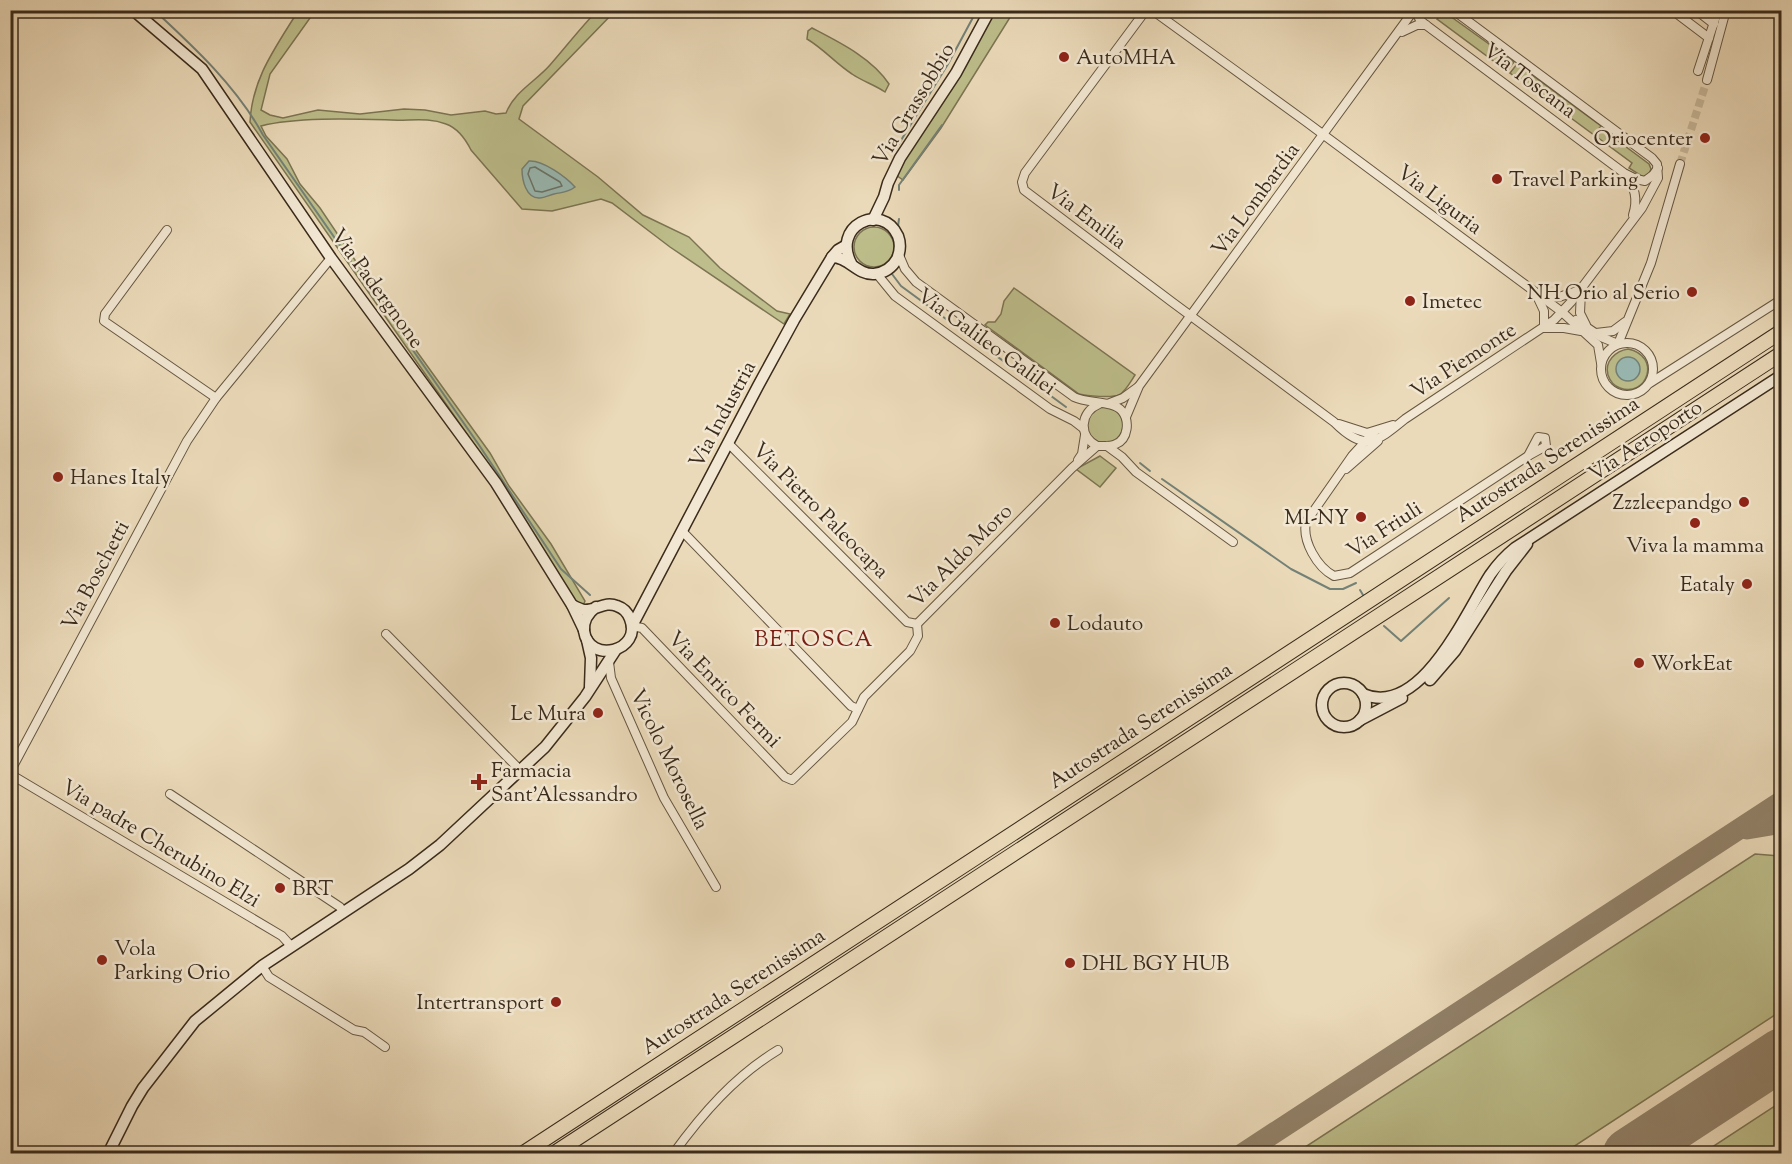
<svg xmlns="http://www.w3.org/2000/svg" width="1792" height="1164" font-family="'Sorts Mill Goudy',serif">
	<rect width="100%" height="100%" fill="#ebdab9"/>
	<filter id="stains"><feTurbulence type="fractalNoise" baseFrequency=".00333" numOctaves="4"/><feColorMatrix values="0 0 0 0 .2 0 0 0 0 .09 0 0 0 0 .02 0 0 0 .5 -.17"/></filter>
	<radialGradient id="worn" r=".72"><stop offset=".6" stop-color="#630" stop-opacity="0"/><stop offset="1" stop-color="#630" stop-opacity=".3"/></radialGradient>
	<g fill="#bdbe8b" stroke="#7c7453" stroke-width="1.5">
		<path d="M298,11H315L270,74L261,110L270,115L283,118L318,110L360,114L404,109L425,110L451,115L485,111L496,114L506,113C515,91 535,82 550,65C566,47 580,28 597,11H615L523,106L519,119L598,177L643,215L689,237L720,268L777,311L790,314L784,324L670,247L612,203L601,199L552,211L522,209L471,150C466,140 457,128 446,124C428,117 410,121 391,120C353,119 297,117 261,126L266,136L287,159L300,184L320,208L410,342L490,453L509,486L551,544L585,601L582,608H580L485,460L250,122C252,78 276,47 298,11Z"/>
		<path d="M993,11H1014L941,128L903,180L896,175L909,150Z"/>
		<path d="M1443,11L1514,62L1507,71L1437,19Z"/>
		<path d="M812,28C839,42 872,58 889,84L885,92C875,85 862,81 852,74C835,63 824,49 807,39L808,31Z"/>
		<path d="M1517,64L1601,126L1594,135L1510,73Z"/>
		<path d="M1602,129L1649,164L1651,169L1649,174L1643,177L1629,168L1632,163L1597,137Z"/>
		<circle cx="874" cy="247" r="20"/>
		<path d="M1014,288L1135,375C1131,381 1125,392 1119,395C1112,398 1087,396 1079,394L985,325L988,322H995L1001,314L1004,301Z"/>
		<path d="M1628,349C1662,356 1647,398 1620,388C1614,386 1610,381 1608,375C1604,361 1616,351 1628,349Z"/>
		<circle cx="1105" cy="425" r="18"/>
		<path d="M1100,456L1116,468L1100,487L1076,469Z"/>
		<path d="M1755,854L1781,856V1011L1564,1153H1296Z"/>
		<path d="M1781,1102V1153H1703Z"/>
	</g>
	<g fill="#99bab4" stroke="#738177" stroke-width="1.5">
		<path d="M529,161C543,160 566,177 575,187C567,193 563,192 554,194C549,195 545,198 540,198C526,199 522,180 522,169Z"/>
		<circle cx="1628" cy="369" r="12"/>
	</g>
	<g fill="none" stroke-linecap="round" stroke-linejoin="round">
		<path stroke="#6a7268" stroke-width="1.5" d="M535,167L560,182L562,186L542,192L535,191L528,174L530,168Z"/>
		<g stroke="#738177" stroke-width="2">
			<path d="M154,10C194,47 237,87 263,135L479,445L561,569L590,595"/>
			<path d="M895,150L948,64L977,10"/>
			<path d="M899,190V185L942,125"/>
			<path d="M898,226L899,219"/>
			<path d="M892,274L901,286L1066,407"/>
			<path d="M1140,463L1150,471"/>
			<path d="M1162,479L1291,569L1330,589H1343L1356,583"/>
			<path d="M1360,590L1363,595"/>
			<path d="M1384,626L1401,641L1449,598"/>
		</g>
		<g stroke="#92826a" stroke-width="21">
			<path d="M1747,829L1782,823"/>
			<path d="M1242,1154L1782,801"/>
		</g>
		<path stroke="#92826a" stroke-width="52" d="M1629,1154L1782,1054"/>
		<path stroke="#c8b799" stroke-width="8" stroke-dasharray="8 4" stroke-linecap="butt" d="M1680,164L1707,80"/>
		<g stroke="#665742" stroke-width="10">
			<g id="street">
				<path d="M1146,10L1025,173L1022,182L1024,190L1172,302L1334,422C1364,452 1376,443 1405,419L1554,320L1571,302L1642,208L1658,178L1657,164L1652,158L1453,10"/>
				<path d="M1152,10L1305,121L1562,312L1598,345L1601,363"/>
				<path d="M1415,10L1420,20L1426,25L1624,173L1636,179L1645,181L1653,175L1658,168"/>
				<path d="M1672,10L1709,38"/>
				<path d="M1696,10L1714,24"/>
				<path d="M1402,32L1417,25H1426"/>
				<path d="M1698,71L1718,10"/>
				<path d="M1707,80L1726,10"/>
				<path d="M1625,174C1635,187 1638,199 1633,215"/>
				<path d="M167,230L105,314L104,321L216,398"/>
				<path d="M899,255L905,269L916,282L1074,397C1088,404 1113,400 1122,411C1130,421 1128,439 1116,444C1110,447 1103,446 1097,446C1078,436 1080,412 1099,404"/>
				<path d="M877,274L895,296L1050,409L1074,421L1083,428"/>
				<path d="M1581,291L1580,313L1586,325"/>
				<path d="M1539,294L1559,297L1580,290"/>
				<path d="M1537,296L1544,311V328"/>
				<path d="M1576,320L1601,337L1618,344"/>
				<path d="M1544,328H1564L1581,331"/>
				<path d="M1596,333L1613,331L1625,322"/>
				<circle cx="1627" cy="369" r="26"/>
				<path d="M1618,344L1651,263L1680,164"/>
				<path d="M1650,383L1782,299"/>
				<path d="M1110,403L1123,398L1138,387"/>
				<path d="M1126,417L1139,386L1414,10"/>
				<path d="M1339,424L1367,433L1393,425"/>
				<path d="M1374,432L1352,456L1306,522C1302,541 1317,567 1334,576L1350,573L1528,456"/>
				<path d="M1538,437L1545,438L1546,446L1528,456Z"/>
				<path d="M728,443L907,622L917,624"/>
				<path d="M1107,446L1122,457L1136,472L1233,542"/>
				<path d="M1078,460L1082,454L1085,435"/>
				<path d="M1346,469L1378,441"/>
				<path d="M682,531L851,706L858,709"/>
				<path d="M917,624L1072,468L1097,446"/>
				<path d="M632,626L642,628L785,777L792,780L852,722L864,697L910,651L918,636L917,624"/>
				<path d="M386,634L521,771"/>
				<path d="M609,662L611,678L664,798L716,887"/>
				<path d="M10,772L187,441L216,398L331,258"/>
				<path d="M10,774L282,936L291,946"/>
				<path d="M170,794L340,907L343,912"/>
				<path d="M262,966L269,977L354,1030L364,1032L385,1047"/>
				<path d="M673,1154C702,1114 735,1076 778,1050"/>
			</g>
		</g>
		<g stroke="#3a2b1b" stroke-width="13">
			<g id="secondary">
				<path d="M133,10L202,69L331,258L496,483L572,605L584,630"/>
				<path d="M873,220L884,197L888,183L900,158L956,73L990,10"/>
				<path d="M832,257C849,257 857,275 874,274C884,273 892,268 897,259C900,252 901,244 898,236C882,201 830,226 852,265"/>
				<path d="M572,605C576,607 582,610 585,610C597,610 605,601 617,606C623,608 628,613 630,619C643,651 589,665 584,631C583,621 588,613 596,607"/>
				<path d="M632,626L758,386L794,320L832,257L838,250L845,246"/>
				<path d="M587,640L591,658L590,687"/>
				<path d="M1430,680L1455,651L1506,571L1527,544"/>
				<circle cx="1344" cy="705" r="22"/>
				<path d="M1363,694C1421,719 1466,612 1490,575C1497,565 1505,556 1515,548L1782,375"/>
				<path d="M1360,720L1402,698"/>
				<path d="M108,1154L132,1106L143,1088L195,1021L262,966L409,869L440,845L545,747L585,697L615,651"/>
			</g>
		</g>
		<g stroke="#3a2b1b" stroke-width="16">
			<g id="highway">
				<path d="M522,1154L1782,331"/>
				<path d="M553,1154L1782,353"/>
			</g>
		</g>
		<use href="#street" stroke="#f2e7d2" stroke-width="8"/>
		<use href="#secondary" stroke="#f2e7d2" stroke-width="10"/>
		<use href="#highway" stroke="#ebdab9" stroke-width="14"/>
	</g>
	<g fill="#8f2418" stroke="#f2e7d2" stroke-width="2">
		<circle cx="1064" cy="57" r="6"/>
		<circle cx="1705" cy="138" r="6"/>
		<circle cx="1497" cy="179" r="6"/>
		<circle cx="1692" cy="292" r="6"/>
		<circle cx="1410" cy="301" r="6"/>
		<circle cx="58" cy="477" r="6"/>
		<circle cx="1744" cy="502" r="6"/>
		<circle cx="1361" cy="517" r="6"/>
		<circle cx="1695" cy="523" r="6"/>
		<circle cx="1747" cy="584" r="6"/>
		<circle cx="1055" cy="623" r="6"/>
		<circle cx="1639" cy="663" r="6"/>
		<circle cx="598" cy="713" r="6"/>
		<path d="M476 773h6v6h6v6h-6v6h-6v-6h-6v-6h6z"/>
		<circle cx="280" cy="888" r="6"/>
		<circle cx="102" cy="960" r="6"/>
		<circle cx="1070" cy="963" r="6"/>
		<circle cx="556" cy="1002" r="6"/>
	</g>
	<g text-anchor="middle" stroke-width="5" stroke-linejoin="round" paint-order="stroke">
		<g font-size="21" fill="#3a2b1b" stroke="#f2e7d2" text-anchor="start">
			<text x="1076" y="64">AutoMHA</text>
			<text x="1693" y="145" text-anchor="end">Oriocenter</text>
			<text x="1509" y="186">Travel Parking</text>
			<text x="1680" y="299" text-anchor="end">NH Orio al Serio</text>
			<text x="1422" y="308">Imetec</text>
			<text x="70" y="484">Hanes Italy</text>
			<text x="1732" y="509" text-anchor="end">Zzzleepandgo</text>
			<text x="1349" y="524" text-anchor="end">MI-NY</text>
			<text x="1695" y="552" text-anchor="middle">Viva la mamma</text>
			<text x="1735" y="591" text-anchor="end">Eataly</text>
			<text x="1067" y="630">Lodauto</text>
			<text x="1651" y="670">WorkEat</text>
			<text x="586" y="720" text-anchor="end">Le Mura</text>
			<text x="491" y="777">Farmacia<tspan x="491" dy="24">Sant'Alessandro</tspan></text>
			<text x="292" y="895">BRT</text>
			<text x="114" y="955">Vola<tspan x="114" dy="24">Parking Orio</tspan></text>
			<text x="1082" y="970">DHL BGY HUB</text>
			<text x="544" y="1009" text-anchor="end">Intertransport</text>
		</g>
		<g font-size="21" fill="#3a2b1b" stroke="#f2e7d2">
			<text transform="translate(1530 80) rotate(37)" y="7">Via Toscana</text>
			<text transform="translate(913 104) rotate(-59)" y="7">Via Grassobbio</text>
			<text transform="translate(1255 199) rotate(-54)" y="7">Via Lombardia</text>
			<text transform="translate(1440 199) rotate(37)" y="7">Via Liguria</text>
			<text transform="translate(1087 216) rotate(37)" y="7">Via Emilia</text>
			<text transform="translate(378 288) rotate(54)" y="7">Via Padergnone</text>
			<text transform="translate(987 341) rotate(36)" y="7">Via Galileo Galilei</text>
			<text transform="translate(1463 360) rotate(-33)" y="7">Via Piemonte</text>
			<text transform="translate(722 414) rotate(-62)" y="7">Via Industria</text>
			<text transform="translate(1645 440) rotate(-33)" y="7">Via Aeroporto</text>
			<text transform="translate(1547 459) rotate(-33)" y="7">Autostrada Serenissima</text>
			<text transform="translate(821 510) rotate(45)" y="7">Via Pietro Paleocapa</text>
			<text transform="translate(1384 529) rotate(-33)" y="7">Via Friuli</text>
			<text transform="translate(960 555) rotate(-45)" y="7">Via Aldo Moro</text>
			<text transform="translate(95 575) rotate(-62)" y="7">Via Boschetti</text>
			<text transform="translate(725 689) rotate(46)" y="7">Via Enrico Fermi</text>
			<text transform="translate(1140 725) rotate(-33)" y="7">Autostrada Serenissima</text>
			<text transform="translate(670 759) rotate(64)" y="7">Vicolo Morosella</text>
			<text transform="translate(161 843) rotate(31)" y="7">Via padre Cherubino Elzi</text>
			<text transform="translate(733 991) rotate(-33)" y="7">Autostrada Serenissima</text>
		</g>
		<g font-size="22" letter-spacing="1.5" fill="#7a1f14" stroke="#f2e7d2">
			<text x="814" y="646">BETOSCA</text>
		</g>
	</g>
	<rect width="1792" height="1164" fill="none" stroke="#ebdab9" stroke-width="36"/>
	<rect x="12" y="12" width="1768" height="1140" fill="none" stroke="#3a2b1b" stroke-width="3"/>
	<rect x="18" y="18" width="1756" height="1128" fill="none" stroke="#3a2b1b" stroke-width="1.5"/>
	<rect width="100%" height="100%" filter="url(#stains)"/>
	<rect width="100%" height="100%" fill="url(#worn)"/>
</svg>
